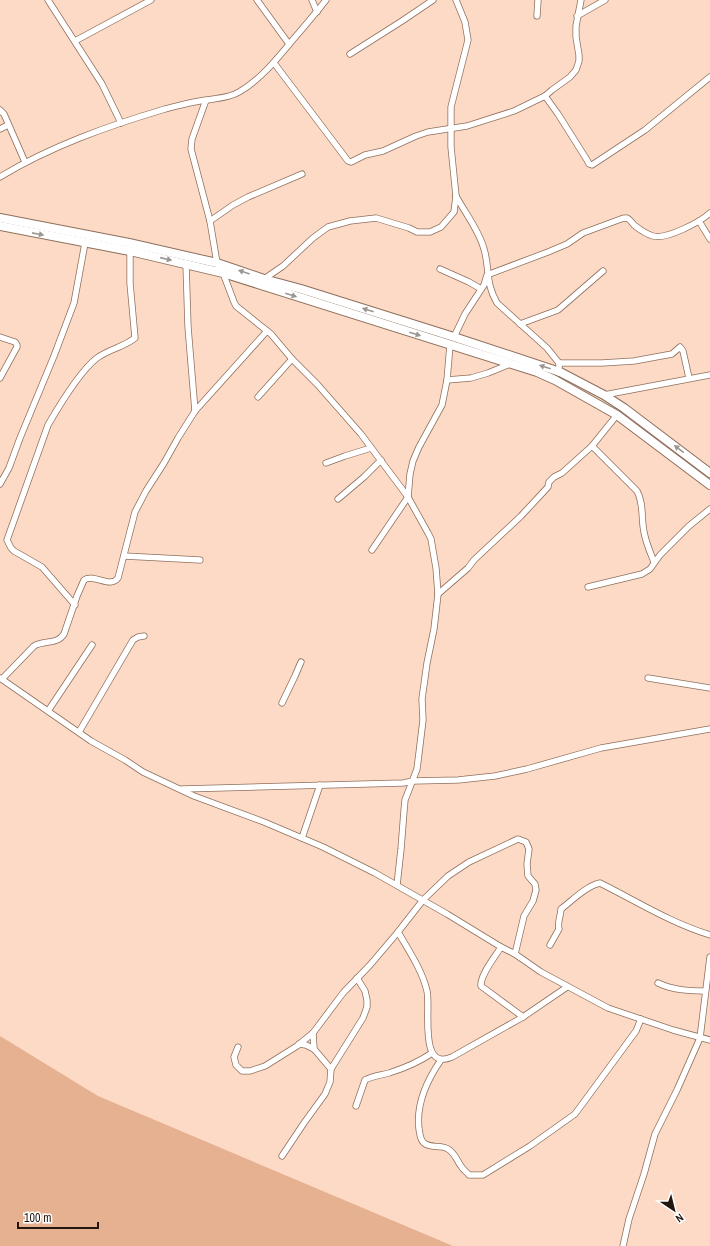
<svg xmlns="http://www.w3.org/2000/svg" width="710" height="1246" font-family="'Archivo Narrow',sans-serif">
	<rect width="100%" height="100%" fill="#fddac5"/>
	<path fill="#e6b191" d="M0,1036L98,1096L453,1246H0Z"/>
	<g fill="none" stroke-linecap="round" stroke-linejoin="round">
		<g stroke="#8e6f5c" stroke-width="7">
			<g id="street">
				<path d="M48,0L102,84L121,123"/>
				<path d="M257,0L289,44"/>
				<path d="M312,0L317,12"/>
				<path d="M537,16L538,0"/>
				<path d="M577,16L605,0"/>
				<path d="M75,41L151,0"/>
				<path d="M350,54L402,21L433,0"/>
				<path d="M274,63L339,149L348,161L351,162L365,155L383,151L416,136L428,132L467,126L514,111L545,96L552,90L570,77L576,70L579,61V55L576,37V26L581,0"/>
				<path d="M545,96L558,114L587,160L589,164L592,165L645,130L710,77"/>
				<path d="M206,100L192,139L191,149L210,221L217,263L223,273L234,302L236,306L271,334L292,359L317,384L361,434L408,497L428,533L431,539L436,568L438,594L434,629L427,663L422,699L423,720L419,753L417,769L405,800L404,811L401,849L397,885"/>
				<path d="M0,110L4,114L25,162"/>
				<path d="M0,129L8,125"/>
				<path d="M0,177C51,146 108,126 165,109C177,106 195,101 207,100C218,98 229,98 239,92C260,80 276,60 291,42C303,28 315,14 326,0"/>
				<path d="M456,196C465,213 479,230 484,249C490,269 485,282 497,303L547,348L559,363V373"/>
				<path d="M210,221L233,205L248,197L302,174"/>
				<path d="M699,221L710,239"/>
				<path d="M186,264L188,327L195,411"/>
				<path d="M440,269L469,282L481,289"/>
				<path d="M264,279L283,266L313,238L328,227L350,221L376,218L409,228L417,232H430L441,227L454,212L456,196L451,147V107L468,40L465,22L456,0"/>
				<path d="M520,324L558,310L603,271"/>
				<path d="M0,337L15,342L17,345V347L0,378"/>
				<path d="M454,337L465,314L484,285L487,275L548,252L567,244L583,233L621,219C623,218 625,218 627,218C630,219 632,223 634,225C639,229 646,234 653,236C666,240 700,222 710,213"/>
				<path d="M559,363H602L634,361L672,354L680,347L683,351L689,378"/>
				<path d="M447,380L471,378L488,373L510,364"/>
				<path d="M604,395L710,375"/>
				<path d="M258,397L292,359"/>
				<path d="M592,446L637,491C644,504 641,518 644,532C646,543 650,552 654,562"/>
				<path d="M326,463L345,456L371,448"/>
				<path d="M0,484L9,468L20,438L54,356L74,303L85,243"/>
				<path d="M338,499L364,477L381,460"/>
				<path d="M372,550L408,497L410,474L413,461L419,447L442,405L447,380L450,345"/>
				<path d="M124,556L200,560"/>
				<path d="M588,587L642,574L650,569L660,555L689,526L710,509"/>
				<path d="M438,594L468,568L474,560L521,516L548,487L549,482L554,477L562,473L592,446L617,415"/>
				<path d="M75,605L42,567L14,551L11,548L7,540L48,425C59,406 80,371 97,358C109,349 124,347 135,338L130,283V251"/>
				<path d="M0,678L91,741L125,760L143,772L194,796L264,822L323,847L375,873L447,914L501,947L515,954L541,972L608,1008L673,1030L710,1040"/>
				<path d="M648,678L710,688"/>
				<path d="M2,679L34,646C44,640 57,645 64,634L77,596L84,580C94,573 110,589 118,578L135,512L146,491L164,463L178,438L195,411L267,331"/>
				<path d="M282,703L295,676L301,662"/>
				<path d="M48,711L92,645"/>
				<path d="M79,732L133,640L138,637L144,636"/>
				<path d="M182,789L403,783L413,781L458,780L495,776L527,769L601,748L710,729"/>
				<path d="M302,838L320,785"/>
				<path d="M398,932C409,951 422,970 427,991C431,1008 418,1072 452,1057L523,1017L567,987"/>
				<path d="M550,945L559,929C557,923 561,915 561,909C573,900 586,886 600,883C638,902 669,922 710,935"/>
				<path d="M501,947C495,957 480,975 481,986L523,1017"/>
				<path d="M658,983C673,990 688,991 705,991"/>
				<path d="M313,1033L314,1049L331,1069"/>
				<path d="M299,1044L306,1045L314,1049"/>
				<path d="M238,1047L234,1057L236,1065L242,1071H250L265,1066L297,1046L313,1033L343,993L370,965L398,932L423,900L448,876L469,862L518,839L526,842L529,849L527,864L528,876L535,884L536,890L533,901L524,916L515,954"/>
				<path d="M441,1060C427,1080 416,1104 419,1129C420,1134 420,1140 424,1143C431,1149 441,1144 448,1149C455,1153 457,1161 461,1166C463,1170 467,1172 469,1175H483L530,1146L575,1114L636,1031L641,1019"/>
				<path d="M356,1106L365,1080C372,1076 382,1075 389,1073C405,1068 419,1062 432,1053"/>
				<path d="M282,1156L304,1123L325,1094L330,1082L331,1069L363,1018L367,1007V1000L365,991L357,978"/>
				<path d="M623,1246L629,1219L644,1174L655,1134L677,1090L700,1038L710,957"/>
			</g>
		</g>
		<g stroke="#8e6f5c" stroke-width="10">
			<g id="secondary">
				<path d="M0,218L129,243L217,263L264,279L301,289L454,337L560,372L604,395L624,408L710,473"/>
				<path d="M0,226L130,251L223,273L537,372L555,380L617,415L710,485"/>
			</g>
		</g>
		<use href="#street" stroke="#fff" stroke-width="5.5"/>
		<use href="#secondary" stroke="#fff" stroke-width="8"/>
	</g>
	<defs><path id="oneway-solid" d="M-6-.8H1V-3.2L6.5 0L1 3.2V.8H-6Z"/></defs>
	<g fill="#9c9693">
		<use href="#oneway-solid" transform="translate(38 234) rotate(11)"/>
		<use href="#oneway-solid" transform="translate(166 259) rotate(13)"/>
		<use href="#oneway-solid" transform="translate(244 272) rotate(-161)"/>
		<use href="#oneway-solid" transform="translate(291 295) rotate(18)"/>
		<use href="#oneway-solid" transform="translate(368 310) rotate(-163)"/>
		<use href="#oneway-solid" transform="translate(415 334) rotate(17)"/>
		<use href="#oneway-solid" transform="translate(545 367) rotate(-162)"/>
		<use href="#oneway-solid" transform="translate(679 449) rotate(-143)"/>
	</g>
	<g transform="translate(674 1210) rotate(145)" stroke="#ffffff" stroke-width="3" paint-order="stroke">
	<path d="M0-3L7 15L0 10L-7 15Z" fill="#22160e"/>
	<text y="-6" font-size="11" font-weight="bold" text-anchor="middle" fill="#22160e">N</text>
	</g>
	<path d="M18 1222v6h80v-6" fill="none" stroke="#22160e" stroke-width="2"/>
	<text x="24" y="1222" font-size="12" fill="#22160e" stroke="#ffffff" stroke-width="3" paint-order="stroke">100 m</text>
</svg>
